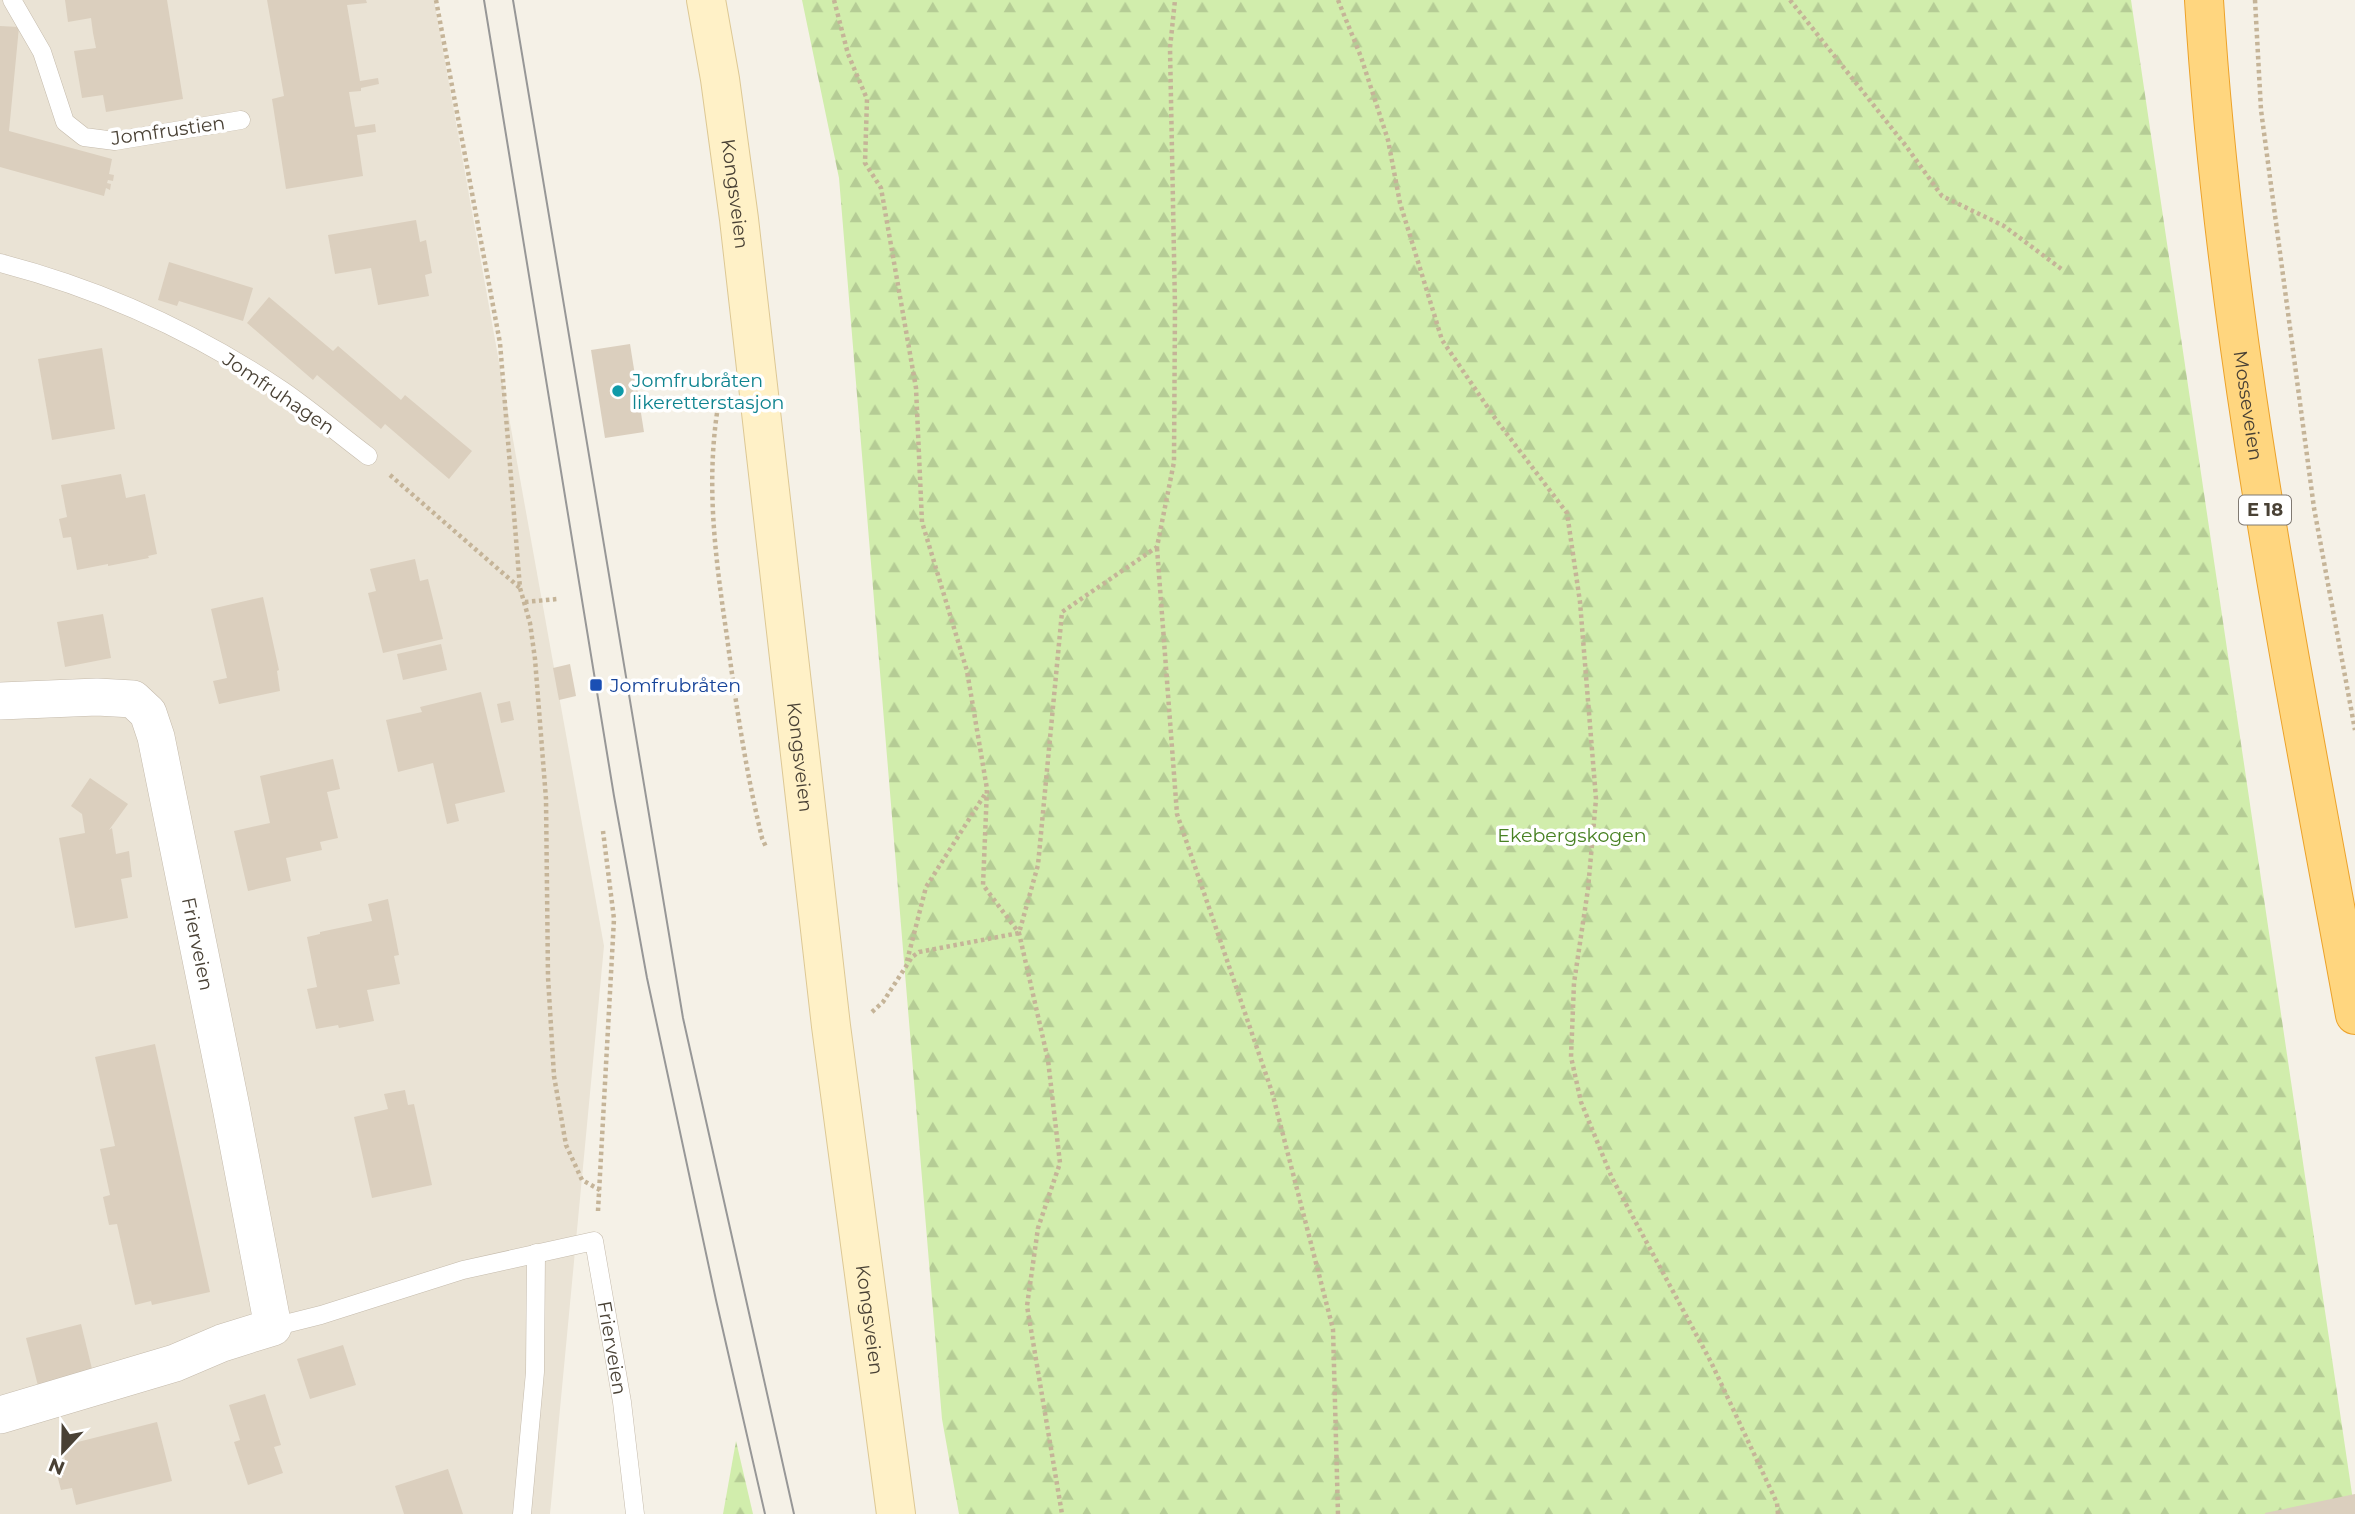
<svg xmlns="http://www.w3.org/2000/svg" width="2355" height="1514" font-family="Montserrat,sans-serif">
	<defs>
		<pattern id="forest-firs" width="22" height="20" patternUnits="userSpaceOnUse" patternTransform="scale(1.75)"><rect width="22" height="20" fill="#d1edac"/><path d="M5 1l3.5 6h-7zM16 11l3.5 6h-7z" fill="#b5cc95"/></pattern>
	</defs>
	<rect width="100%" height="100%" fill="#f5f1e7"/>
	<path fill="#eae3d5" d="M0,0H434L604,946L550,1514H0Z"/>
	<g fill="url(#forest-firs)">
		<path d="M802,0H2131L2355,1514H959L942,1419L839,178Z"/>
		<path d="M736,1441L753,1514H723Z"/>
	</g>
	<g fill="#dbcfbe">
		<path d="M65,0H167L183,99L106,112L103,95L82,98L74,51L96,48L93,33L91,18L68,22Z"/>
		<path d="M267,0H366L367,3L347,5L360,81L378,78L379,84L361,88V91L349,92L355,127L375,124L376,132L357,135L363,176L286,189L272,99L284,96Z"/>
		<path d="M0,26L19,27L9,131L112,159L109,174L114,175L113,181L108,180L107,183L111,184L110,190L106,188L104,196L0,167Z"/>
		<path d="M416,220L420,242L426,240L432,273L425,275L429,296L378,305L371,268L335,274L328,235Z"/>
		<path d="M169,262L253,288L243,321L179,301L177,306L158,300Z"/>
		<path d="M269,297L333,351L338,346L401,400L405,395L472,451L449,479L385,424L381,429L317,375L313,380L247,323Z"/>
		<path d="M630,344L644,432L605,438L591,350Z"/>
		<path d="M102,348L115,429L52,440L38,359Z"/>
		<path d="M121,474L126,498L145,494L157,554L148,556L149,558L108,566V564L77,570L71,537L63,538L59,519L67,517L61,485Z"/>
		<path d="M415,559L420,581L428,579L443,639L383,653L368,593L376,591L370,569Z"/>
		<path d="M263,597L279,670L277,671L280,691L219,704L213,681L227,678L211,609Z"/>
		<path d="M103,614L111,658L65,667L57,622Z"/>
		<path d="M441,644L447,670L403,680L397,654Z"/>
		<path d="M570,664L576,696L559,700L553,668Z"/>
		<path d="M481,692L505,792L455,804L459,821L447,824L433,763L398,772L386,720L422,712L420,707Z"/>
		<path d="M510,701L514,720L501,723L497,704Z"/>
		<path d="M333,759L340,789L327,792L338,838L320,842L322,850L286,858L291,881L248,891L234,831L270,823L260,776Z"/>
		<path d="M90,778L128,804L109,830L112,828L116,854L129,851L132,877L121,879L128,918L75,928L59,838L85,833L82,814L71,806Z"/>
		<path d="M388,899L399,955L394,956L400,984L367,990L374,1021L339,1028L338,1025L316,1029L307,989L317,987L307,937L320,934V932L372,921L368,904Z"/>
		<path d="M155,1044L210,1292L152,1305L151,1301L135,1305L117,1224L109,1225L103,1197L110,1195L100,1149L115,1146L95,1057Z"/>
		<path d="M405,1090L408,1105L414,1104L432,1185L372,1198L354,1117L388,1109L384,1094Z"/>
		<path d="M81,1324L94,1377L39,1390L26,1338Z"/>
		<path d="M343,1345L356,1385L310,1399L297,1359Z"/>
		<path d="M265,1394L281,1445L274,1447L283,1473L248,1485L234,1442L240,1440L229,1405Z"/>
		<path d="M157,1422L172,1481L76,1505L72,1488L61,1490L55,1467L66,1464L62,1446Z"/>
		<path d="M448,1469L463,1514H404L395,1486Z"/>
		<path d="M2355,1494V1514H2265V1513Z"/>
	</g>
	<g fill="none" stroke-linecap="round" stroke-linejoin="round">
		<g stroke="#c5bbac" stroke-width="19">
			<g id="service">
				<path d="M12,0L42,52L65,122L84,137L115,141L241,120"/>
				<path d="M0,263C100,289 197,333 283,391C312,411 340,435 368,456"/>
				<path id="s1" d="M273,1327L321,1315L463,1270L594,1241L622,1402L635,1514"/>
				<path d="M522,1514L535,1372L536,1253"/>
			</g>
		</g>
		<g stroke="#c5bbac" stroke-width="38">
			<g id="minor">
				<path id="s2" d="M0,701L97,697L133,699L148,713L156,737L231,1107L273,1327L222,1343L175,1363L0,1415"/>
			</g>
		</g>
		<g stroke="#ddc894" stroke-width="40">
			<g id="secondary">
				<path id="s3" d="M706,0L720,79L739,219L831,1026L896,1514"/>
			</g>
		</g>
		<g stroke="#eca22a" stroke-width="40">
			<g id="trunk">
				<path id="s4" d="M2204,0C2225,342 2294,679 2355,1015"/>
			</g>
		</g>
		<g stroke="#c5b498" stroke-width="4.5" stroke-dasharray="3.5 3.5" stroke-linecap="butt">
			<path d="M436,0L500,343L520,588L530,623L535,659L546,799L548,977L554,1076L566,1145L582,1180L600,1190"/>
			<path d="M834,0L848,54L867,99L865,163L881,188L916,388L922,522L967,671L987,789L983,885L1019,933L1048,1060L1060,1163L1038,1228L1027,1306L1062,1514"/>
			<path d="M1338,0L1361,57L1388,140L1400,203L1442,340L1497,421L1567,513L1580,602L1596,799L1588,889L1574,983L1571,1057L1581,1102L1612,1178L1711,1362L1777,1503L1778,1514"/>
			<path d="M1790,0L1906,146L1942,196L2004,226L2064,271"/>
			<path d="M2255,0L2261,110L2314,508L2355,730"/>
			<path d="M717,413C706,489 716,562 727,637C736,705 746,772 762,838L766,847"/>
			<path d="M390,475L520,588"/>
			<path d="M1157,548L1177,814L1272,1092L1333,1329L1338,1514"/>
			<path d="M525,602L557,599"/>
			<path d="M907,961L926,887L987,791"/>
			<path d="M872,1012L883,1002L912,957L919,952L1019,933L1038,865L1062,612L1157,547L1174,462L1175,307L1170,48L1175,0"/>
			<path d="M598,1211L614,919L603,831"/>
		</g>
		<use href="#service" stroke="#fff" stroke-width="18"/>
		<use href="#minor" stroke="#fff" stroke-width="37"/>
		<use href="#secondary" stroke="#fff1c7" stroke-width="38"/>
		<use href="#trunk" stroke="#ffd67f" stroke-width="38"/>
		<g stroke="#979797" stroke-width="2">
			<path d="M484,0L614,796L647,978L716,1300L765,1514"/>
			<path d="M513,0L683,1018L794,1514"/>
		</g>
	</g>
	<circle fill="#0f9aa8" stroke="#fff" stroke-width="2.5" cx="618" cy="391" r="7"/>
	<rect fill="#1a4fb4" stroke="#fff" stroke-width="2.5" x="589" y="678" width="14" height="14" rx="3.5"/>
	<g text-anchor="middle" stroke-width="7" stroke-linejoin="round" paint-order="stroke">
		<rect fill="#fff" stroke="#807a72" stroke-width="2" x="2239" y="495.5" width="52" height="29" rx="5"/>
		<g font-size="18" font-weight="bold" fill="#494135">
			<text x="2265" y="516">E 18</text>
		</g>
		<g font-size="19" fill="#494135" stroke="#fff">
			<text transform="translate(168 130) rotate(-8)" y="7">Jomfrustien</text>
			<text dy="7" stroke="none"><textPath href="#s3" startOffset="196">Kongsveien</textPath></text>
			<text transform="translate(279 393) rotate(34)" y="7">Jomfruhagen</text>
			<text dy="7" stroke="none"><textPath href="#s4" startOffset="408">Mosseveien</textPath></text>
			<text dy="7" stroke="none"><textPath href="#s3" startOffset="763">Kongsveien</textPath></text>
			<text dy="7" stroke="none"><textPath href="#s2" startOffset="390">Frierveien</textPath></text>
			<text dy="7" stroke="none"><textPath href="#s3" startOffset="1330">Kongsveien</textPath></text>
			<text dy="7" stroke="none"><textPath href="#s1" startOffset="441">Frierveien</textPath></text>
		</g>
		<g font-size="19" fill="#0d838f" stroke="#fff" text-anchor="start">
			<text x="632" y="387">Jomfrubråten<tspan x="632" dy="22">likeretterstasjon</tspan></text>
		</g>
		<g font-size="19" fill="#164399" stroke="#fff" text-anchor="start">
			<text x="610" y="692">Jomfrubråten</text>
		</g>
		<g font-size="19" fill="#478122" stroke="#fff">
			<text x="1572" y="842">Ekebergskogen</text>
		</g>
	</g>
	<g transform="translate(63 1451) rotate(202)" stroke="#ffffff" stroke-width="5" paint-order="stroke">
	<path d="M0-5L12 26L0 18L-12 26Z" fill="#494135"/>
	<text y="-10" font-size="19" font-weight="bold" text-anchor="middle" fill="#494135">N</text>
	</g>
</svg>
